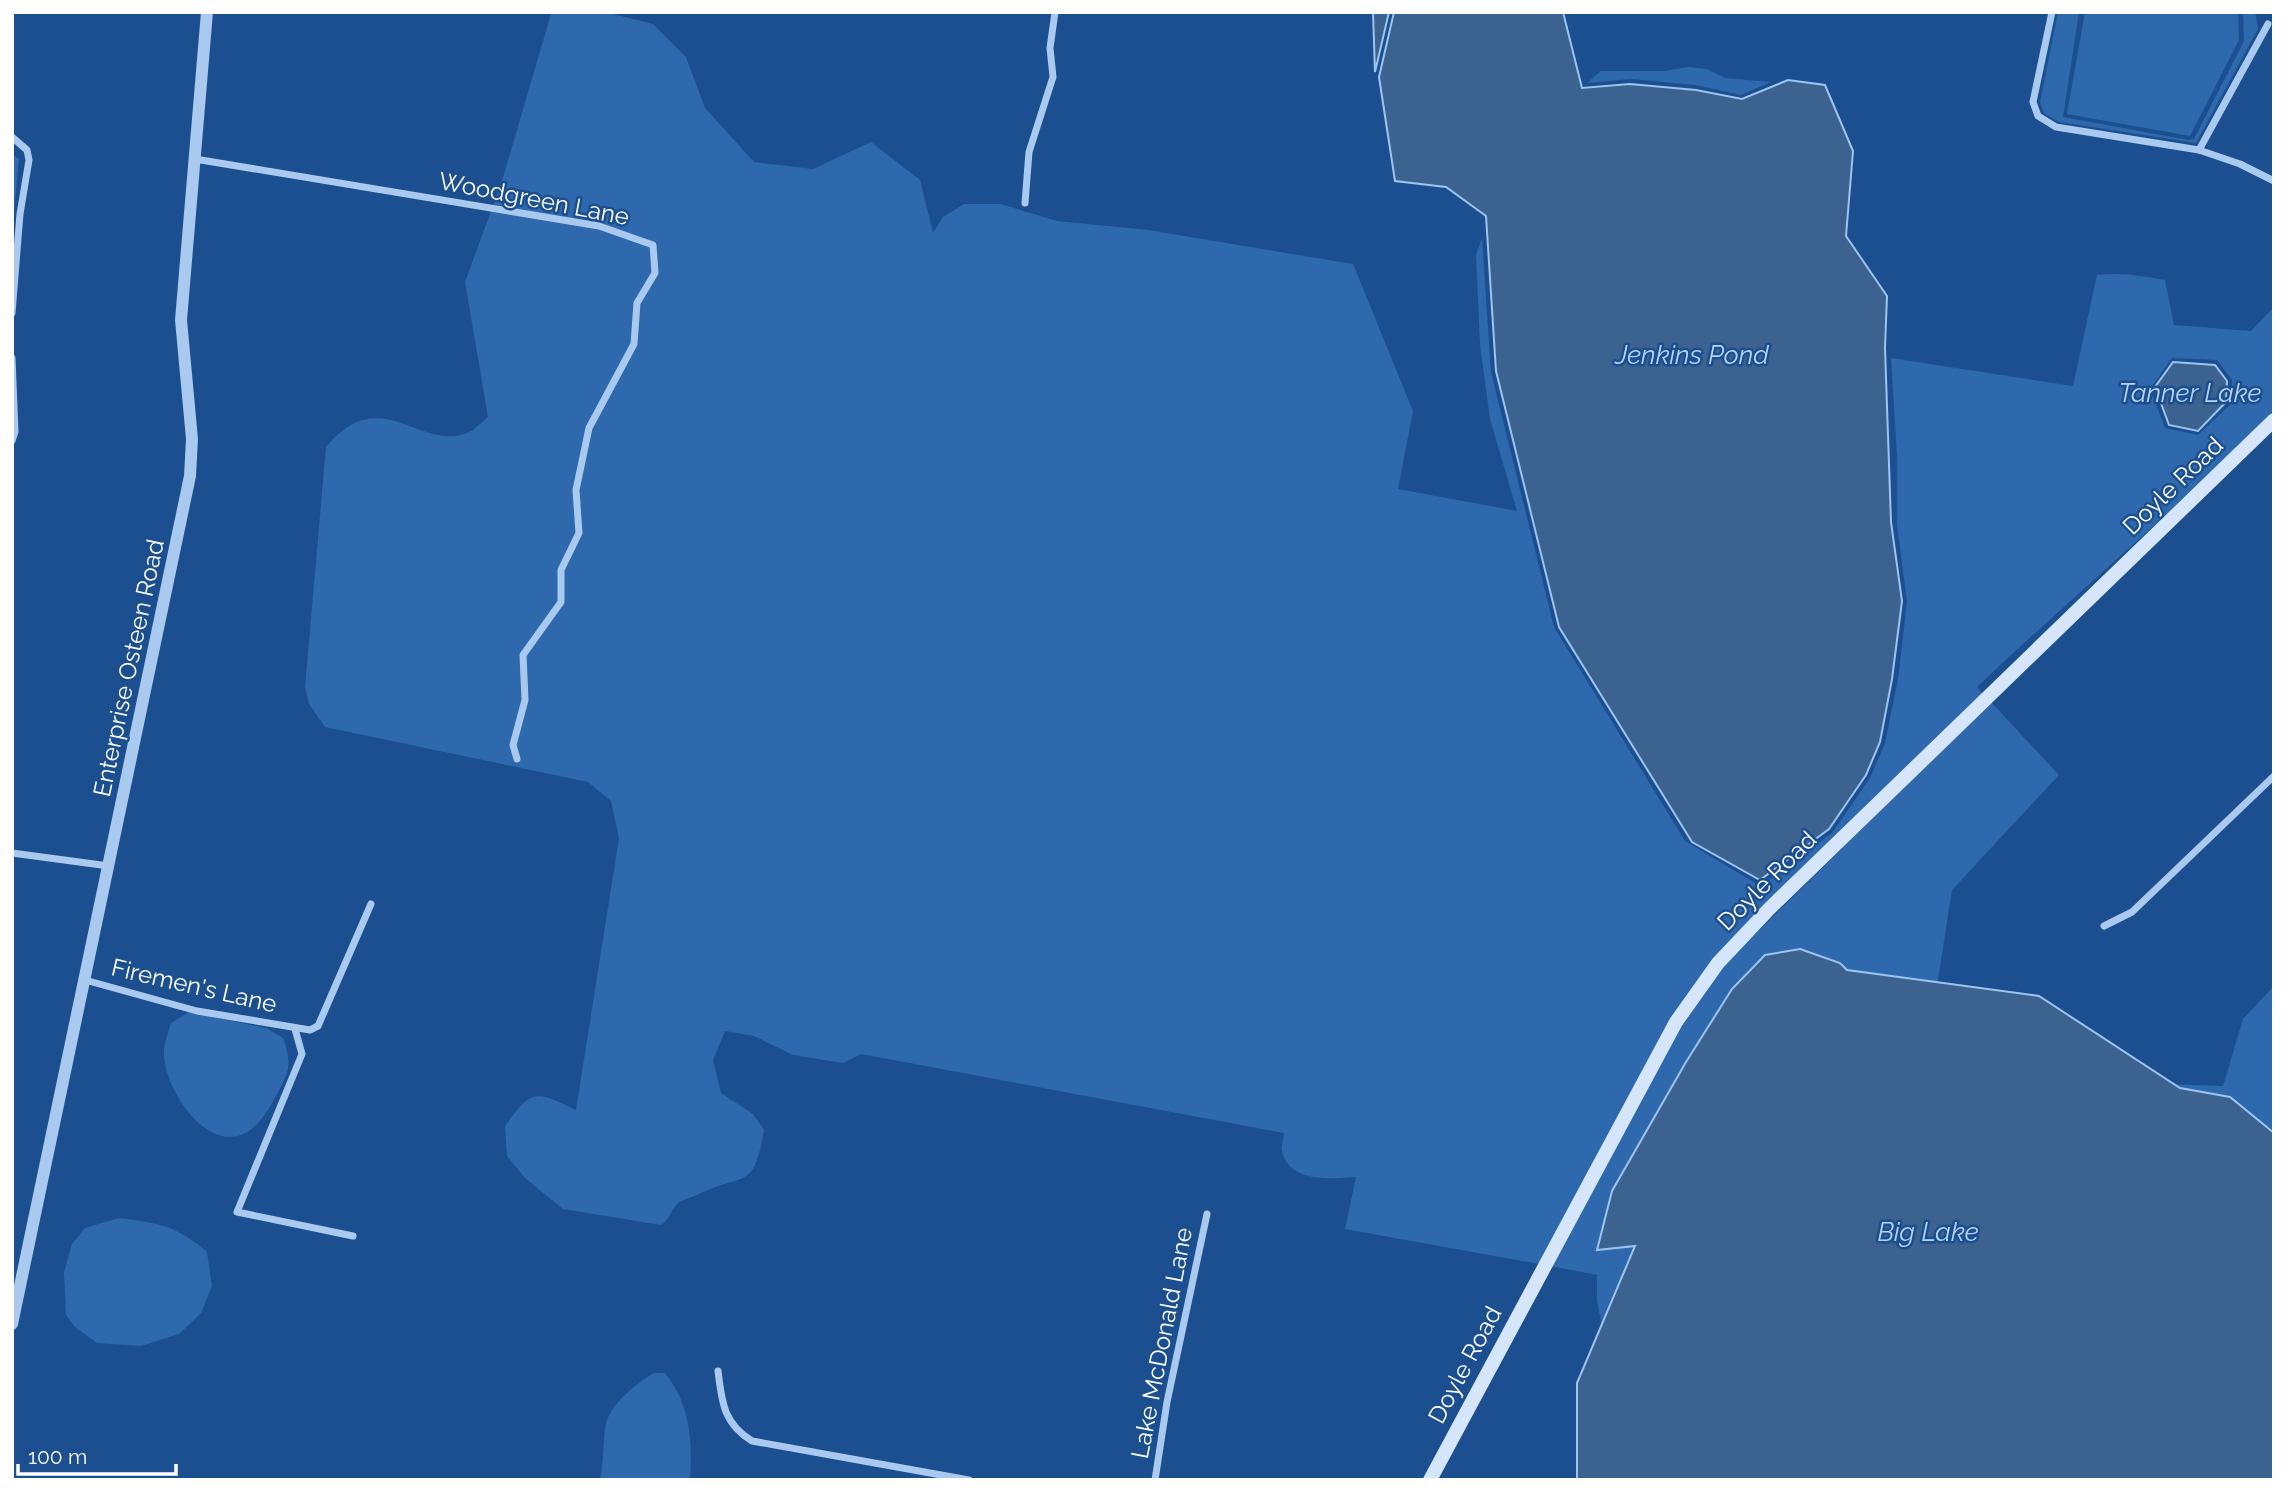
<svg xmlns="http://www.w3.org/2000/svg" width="2286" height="1492" font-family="Raleway,sans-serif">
	<rect width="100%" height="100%" fill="#1b4f8f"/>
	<g fill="#2e69ad" fill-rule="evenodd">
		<path d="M605,12L653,24L686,57L705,108L754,162L813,169L871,142L920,180L933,233L943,217L964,204H1000L1057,221L1148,230L1353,264L1413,411L1398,489L1517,511L1490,419L1480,345L1476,255L1482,238L1491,372L1554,627L1685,841L1757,884H1763L1832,833L1870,778L1885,743L1898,679L1907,602L1897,525V456L1891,358L2073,386L2097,275C2120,272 2143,276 2165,280L2174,325L2251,331L2274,307V410C2180,507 2075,594 1977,687L1983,694L1713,960L1539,1264L1345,1229L1356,1177C1332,1179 1287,1183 1282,1150C1281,1145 1284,1137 1284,1133L861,1054L843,1063L793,1055L754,1036L725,1031L713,1060L721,1093L753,1114L764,1130C753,1193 745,1171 697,1195C692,1197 681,1200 677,1204C670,1212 670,1219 661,1225L563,1209L525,1178L507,1156L505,1126C532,1088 536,1091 576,1110L619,838L611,801L588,782L325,727L309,704L305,687L326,447C382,379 422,456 471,431C477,428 482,421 488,417L465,282L502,181L551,14ZM2172,358L2217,360L2232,380L2230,405L2198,435L2165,428L2150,389Z"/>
		<path d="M2058,12H2079L2063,117L2189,140L2194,139L2244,41L2243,12H2255L2258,29L2196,143L2059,122L2044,113L2040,102Z"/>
		<path d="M2085,12H2238L2239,40L2190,136L2067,114Z"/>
		<path d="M1688,67L1707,69L1725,78L1771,82L1741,95L1696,85L1631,79L1587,83L1601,71H1665Z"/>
		<path d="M12,154L19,159L12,231Z"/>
		<path d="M1991,702L2059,775L1952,890L1932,1018L2161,1084L2223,1086L2243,1019L2274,986V1245L1604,1336L1597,1301V1275L1551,1266L1682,1024L1723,966ZM1800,949L1840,963L1643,1245L1598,1250L1612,1191L1686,1062L1732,989L1765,955Z"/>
		<path d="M189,1012L266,1028L283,1038C292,1064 290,1070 277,1094C270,1107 261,1124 247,1132C206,1156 161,1084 164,1049C165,1040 169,1031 171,1023Z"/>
		<path d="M119,1218C158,1223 176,1225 207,1252L212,1286L201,1313L179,1334L141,1346L97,1343L75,1327L66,1315L64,1272L72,1244L85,1228Z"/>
		<path d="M654,1373H665C690,1404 693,1441 690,1480H600C604,1464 603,1430 607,1420C615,1400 636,1384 654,1373Z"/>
	</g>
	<g fill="#3c6290" stroke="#9cc4f0" stroke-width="2">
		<path d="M1373,12H1389L1375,72Z"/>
		<path d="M1394,12H1563L1582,88L1630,84L1696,90L1742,99L1788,80L1825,85L1853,151L1846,236L1887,296L1885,348L1891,522L1902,601L1892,679L1880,742L1866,775L1829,829L1760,880L1692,842L1559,627L1496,371L1486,216L1446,187L1395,181L1379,77Z"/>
		<path d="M2173,362L2215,365L2227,381L2226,402L2198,431L2169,425L2155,387Z"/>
		<path d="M1800,949L1840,963L1847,970L2039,996L2180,1088L2230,1097L2274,1133V1480H1577V1383L1635,1246L1597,1250L1612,1191L1686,1062L1732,989L1765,955Z"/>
	</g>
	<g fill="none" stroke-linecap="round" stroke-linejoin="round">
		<g stroke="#a9c9ee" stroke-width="7">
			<path d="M2052,12L2033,102L2038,116L2056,127L2199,150L2240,164L2274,181"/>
			<path d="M12,137L27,150L29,160L20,214L12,313"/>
			<path d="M2199,150L2268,24"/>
			<path d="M195,159L599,226L653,245L655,273L637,303L634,344L589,428L576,490L579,533L561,570V602L523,655L525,700L513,745L517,759"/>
			<path d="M1025,203L1029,152L1053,77L1050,48L1055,12"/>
			<path d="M12,358L15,432L12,441"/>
			<path d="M12,853L109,866"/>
			<path d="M2104,926L2132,912L2274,776"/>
			<path d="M85,980L197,1011L310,1030L318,1026L371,904"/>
			<path d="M295,1029L302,1054L237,1212L353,1236"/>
			<path d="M718,1371C722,1402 723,1423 752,1441L969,1480"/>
			<path d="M1155,1480L1167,1402L1207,1214"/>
		</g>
		<path stroke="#a9c9ee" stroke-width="12" d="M12,1324L190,476L192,439L181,320L207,12"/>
		<path stroke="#d6e6fa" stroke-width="14" d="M1430,1480L1676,1022L1718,963L1770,908L2274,420"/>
	</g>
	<g text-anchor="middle" stroke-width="5" stroke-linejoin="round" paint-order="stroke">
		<g font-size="24" fill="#fff" stroke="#1b4f8f">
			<text transform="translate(534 199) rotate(11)" y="8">Woodgreen Lane</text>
			<text transform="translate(2173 486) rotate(-44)" y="8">Doyle Road</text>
			<text transform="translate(129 668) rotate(-78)" y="8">Enterprise Osteen Road</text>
			<text transform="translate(1767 881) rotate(-45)" y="8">Doyle Road</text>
			<text transform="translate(194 986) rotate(13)" y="8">Firemen's Lane</text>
			<text transform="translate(1162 1343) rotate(-79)" y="8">Lake McDonald Lane</text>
			<text transform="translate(1465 1365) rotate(-62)" y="8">Doyle Road</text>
		</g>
		<g font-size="26" font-style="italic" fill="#b5d3f5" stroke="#1b4f8f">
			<text x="1692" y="364">Jenkins Pond</text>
			<text x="2190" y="402">Tanner Lake</text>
			<text x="1928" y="1241">Big Lake</text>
		</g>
	</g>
	<rect width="2286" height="1492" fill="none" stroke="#ffffff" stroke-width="28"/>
	<path d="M18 1464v10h158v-10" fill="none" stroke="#ffffff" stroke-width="3.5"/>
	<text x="28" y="1464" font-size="21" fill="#ffffff" stroke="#1b4f8f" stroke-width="5" paint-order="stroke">100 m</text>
</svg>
